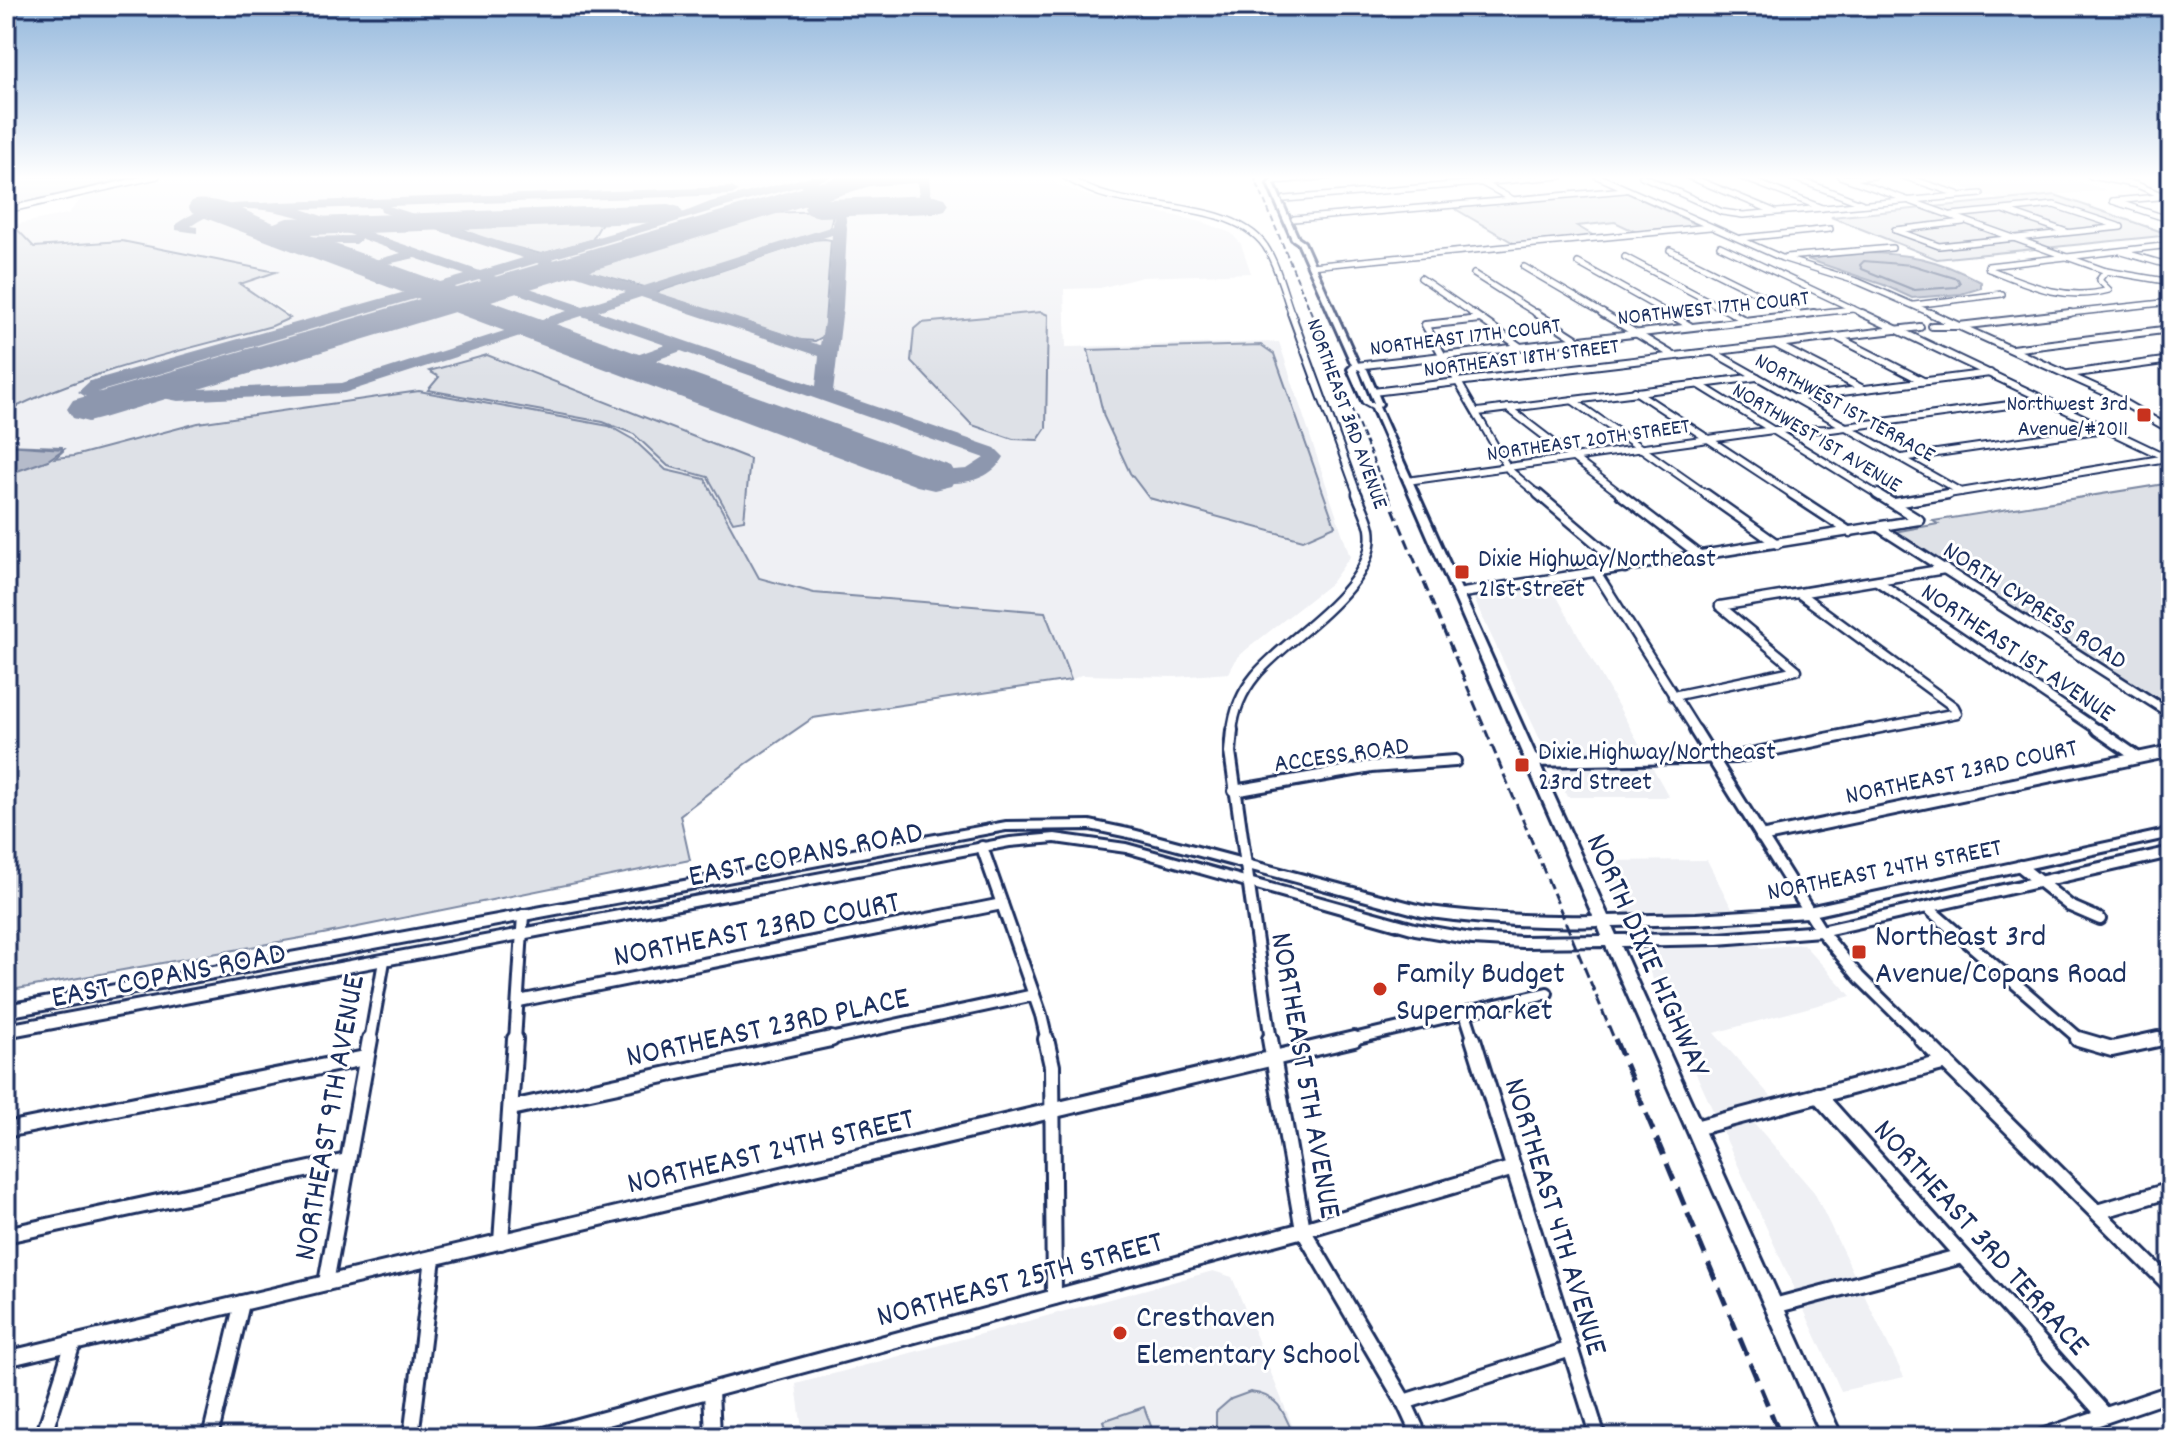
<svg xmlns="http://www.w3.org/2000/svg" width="2177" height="1443" font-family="Dekko,sans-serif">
	<rect width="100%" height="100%" fill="#fff"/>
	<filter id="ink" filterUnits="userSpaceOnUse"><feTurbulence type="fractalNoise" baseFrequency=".0125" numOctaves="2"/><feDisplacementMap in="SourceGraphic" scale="16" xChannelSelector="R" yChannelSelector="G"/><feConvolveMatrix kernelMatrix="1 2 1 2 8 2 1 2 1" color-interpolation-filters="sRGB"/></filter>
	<g filter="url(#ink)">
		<g fill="#eff0f4">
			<path d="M174,176H1048L1058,184L1087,196L1202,222L1231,233L1241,244L1251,273L1142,277L1100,288L1064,289L1066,347L1279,342L1350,557L1331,583L1247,649L1237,658L1229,673L1176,677L1081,675L1071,680L1045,612L814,593L759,578L705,479L666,470L634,440L419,391L198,423L74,456L52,458V446L6,445V412L15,406L86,379L289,314L239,284L274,273L122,241L34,247L13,225L68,214L83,197L93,193Z"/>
			<path d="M1930,176H2062L2107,190L2000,200Z"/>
			<path d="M1551,586L1669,797H1567L1473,597Z"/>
			<path d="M1707,860L1730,905L1761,948L1803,944L1851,996L1714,1033L1773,1099L1741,1108L1814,1192L1904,1377L1841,1391L1599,861Z"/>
			<path d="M1213,1271L1232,1277L1297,1437H803L796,1384Z"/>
		</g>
		<g fill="#dee1e7" stroke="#7c88a2" stroke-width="2">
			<path d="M6,176H137L6,207Z"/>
			<path d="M1625,192L1700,226L1638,233L1615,222L1577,226L1596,237L1517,245L1452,207Z"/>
			<path d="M2055,195L2171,235L1937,259L1831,217Z"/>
			<path d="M824,211L833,213L830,229L648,288L584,270L770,213Z"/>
			<path d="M595,219L603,221L592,240L541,254L487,240L455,226Z"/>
			<path d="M6,225H13L34,247L122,241L276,272L240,284L290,318L272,326C183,351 88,370 6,412Z"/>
			<path d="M825,239L831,240L824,336L815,341L800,340L654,293L813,240Z"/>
			<path d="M1041,312L1048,315L1046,428L1038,440L1013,439L972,425L911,361L914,329L921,323Z"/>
			<path d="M1261,345L1274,354L1335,526L1303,540L1149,498L1130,473L1104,417L1088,350Z"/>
			<path d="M487,355L750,459L744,520L733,522L708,477L668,466L634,434L603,422L428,390L439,377L429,371Z"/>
			<path d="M419,391L609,426L634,440L666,470L705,479L759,578L814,593L1045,612L1071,680L813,718L746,764L680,815L690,860L323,934L6,991V445L62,447L63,451L55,458L74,456L198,423Z"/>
			<path d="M2171,483V707L1894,532L1938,524L1933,521Z"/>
			<path d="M1250,1392C1279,1395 1284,1412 1294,1437H1216V1412L1231,1399Z"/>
			<path d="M1144,1407L1155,1437H1108L1103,1421Z"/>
		</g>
		<g fill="#b5bbca" stroke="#77839f" stroke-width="2">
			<path d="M1858,253C1908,253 1937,258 1981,282V288L1961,294L1912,298L1884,285L1807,259Z"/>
			<path d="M6,445L64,449L48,460L6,475Z"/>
		</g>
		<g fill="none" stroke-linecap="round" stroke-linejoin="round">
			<path stroke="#596789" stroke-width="2" d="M1864,261L1912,265L1958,279L1960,283L1956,287L1914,290L1862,269L1860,265Z"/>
			<path fill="#8d97ae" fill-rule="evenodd" d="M812,176H832L818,182L929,176L931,200L900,208V202L919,198L918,183L807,190L801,186C717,208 635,235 552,259L641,287L833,226L834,207L844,204L847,228L843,307L833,392L995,448L1004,457C989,483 955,487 927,480L924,476L927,472L967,469L984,458L681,351L635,368H623L621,364L623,360L665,345L582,316L344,393L178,401L158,397L155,393L162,382L181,376L190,381L174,390L342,383L567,311L479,280L98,392L103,394L142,390L145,394L142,398L100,405L78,392L90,381L465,275L415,258L360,270V264L401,253L362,239L356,244H290V238L295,237L354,236C304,218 240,191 191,226L197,227V233L176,230V224C212,199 239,205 280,202L732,187L738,191L732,195L389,206L538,254L685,212L710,202ZM380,207L381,212L523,258L480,271L302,209ZM832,235L827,307L820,345L656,292ZM537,263L626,292L583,306L494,276ZM641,297L819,356L816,386L598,311Z"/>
			<path fill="#8d97ae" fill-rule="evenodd" d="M842,176H887L883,182L828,199L934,195L945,198L949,204L945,210L934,213L819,217L808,214L804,208L806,205L491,301L951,466L957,476L951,486L934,490L917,486L454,312L103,418L88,422L73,418L67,409L73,400L420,299L192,213L188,207L192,201C217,194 251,214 274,223L287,218L668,204L679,207L683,213L679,219L668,222L310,235L457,288Z"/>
			<g stroke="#1b2f5e" stroke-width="8">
				<g id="minor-far4">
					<path d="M1064,176C1079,185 1092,192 1109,196C1153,208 1236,205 1265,246C1278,266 1284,294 1292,315"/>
					<path d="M1469,176L1512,199"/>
					<path d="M1597,176L1782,258L1859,282L1935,315"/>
					<path d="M1642,176L1722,212L1743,215L1981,194"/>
					<path d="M1688,176L1773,211"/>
					<path d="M1739,176L1822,208"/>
					<path d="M1789,176L1861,203"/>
					<path d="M1840,176L2106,271L2171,282"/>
					<path d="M1903,176L1957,194"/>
					<path d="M2091,176L2137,185L2171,199"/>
					<path d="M1850,178L1874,176"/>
					<path d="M1274,181L1332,176"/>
					<path d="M1285,199L1561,176"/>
					<path d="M2113,201L2171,220"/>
					<path d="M2113,201L2158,197"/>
					<path d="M6,210L157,176"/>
					<path d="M2006,211L2067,232"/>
					<path d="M1952,215L2054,205L2118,226"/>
					<path d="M1294,219L1625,190"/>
					<path d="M1895,230L1939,246L2121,227"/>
					<path d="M1895,230L1963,222"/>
					<path d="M1742,238L1830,229"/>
					<path d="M1720,246L1866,315"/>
					<path d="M1670,250L1799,314"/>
					<path d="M2122,252L2171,266"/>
					<path d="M1625,257L1735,315"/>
					<path d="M1786,257L1892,248"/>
					<path d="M1578,263L1671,315"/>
					<path d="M1311,266L1710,227"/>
					<path d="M1524,267L1606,315"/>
					<path d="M1989,269L1988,266L2171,245"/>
					<path d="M1989,269C2029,285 2065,302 2109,290L2099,280L2106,271"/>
					<path d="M1474,274L1539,315"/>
					<path d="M1421,278L1475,315"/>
					<path d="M1914,305L2002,294"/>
					<path d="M1797,315L1853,309"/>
					<path d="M2052,315L2171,302"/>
				</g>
			</g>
			<g stroke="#1b2f5e" stroke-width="10">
				<g id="minor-far3">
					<path d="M1291,313L1358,496"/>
					<path d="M1472,313L1519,346"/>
					<path d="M1536,313L1578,340"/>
					<path d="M1602,313L1674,356"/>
					<path d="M1668,313L1690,326"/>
					<path d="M1732,313L1746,321"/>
					<path d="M1862,313L2167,458"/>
					<path d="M1930,313L2103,391L2171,430"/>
					<path d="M1480,319L1425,325L1509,470L1540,496"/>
					<path d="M1932,326H1959L2070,313"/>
					<path d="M1837,337L1923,381"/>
					<path d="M1777,345L1863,389"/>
					<path d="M2012,349L2171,329"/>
					<path d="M1713,352L1961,492"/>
					<path d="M1356,366L1814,313"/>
					<path d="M2069,374L2171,360"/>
					<path d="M1698,384L1880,496"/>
					<path d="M1635,391L1795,496"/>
					<path d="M1373,392L1920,327"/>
					<path d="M1795,398L1990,373"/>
					<path d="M1572,400L1709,496"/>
					<path d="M1508,408L1623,496"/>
					<path d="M1478,412L1757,377"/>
					<path d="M1902,458L2104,429"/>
					<path d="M1407,481L1773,430L1831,429L2046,400"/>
					<path d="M1936,496L2167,458"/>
				</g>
			</g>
			<g stroke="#1b2f5e" stroke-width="13">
				<g id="minor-far2">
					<path d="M1538,494L1625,568"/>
					<path d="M1620,494L1701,556"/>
					<path d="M1706,494L1777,544"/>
					<path d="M1792,494L1850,532"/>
					<path d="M1877,494L1919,520"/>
					<path d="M1895,503L1948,494"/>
					<path d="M1880,528L2171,714"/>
					<path d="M1596,572L1697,732"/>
					<path d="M1877,581L2101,732"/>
					<path d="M1457,594L1919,520"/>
					<path d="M1800,594L1954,707L1957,713L1860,732"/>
					<path d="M1720,606L1945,569"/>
					<path d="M1673,696L1797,670L1720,606"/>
					<path d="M1232,732C1234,711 1241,693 1255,676C1287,636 1379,588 1370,529C1368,518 1361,505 1357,494"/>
				</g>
			</g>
			<g stroke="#1b2f5e" stroke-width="16">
				<g id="minor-far1">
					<path d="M1232,730L1230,752L1271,1041"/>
					<path d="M1695,730L1821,931L1859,977L1924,1041"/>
					<path d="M2098,730L2137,757"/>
					<path d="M1532,761L1736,757L1870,730"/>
					<path d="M1234,791L1371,767L1455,761"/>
					<path d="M1761,837L2171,751"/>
					<path d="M982,847L1041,1015L1047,1041"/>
					<path d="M2020,866L2070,906L2100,919"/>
					<path d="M1929,909L2082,1041"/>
					<path d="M519,1001L1002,904"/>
					<path d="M1465,1013L1474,1041"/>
					<path d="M370,1041L384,961"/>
					<path d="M515,1041L523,915"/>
					<path d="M821,1041L1034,995"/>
					<path d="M1345,1041L1547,993"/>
					<path d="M2151,1041L2171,1035"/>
				</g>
			</g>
			<g stroke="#1b2f5e" stroke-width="20">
				<g id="minor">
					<path d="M1046,1039L1052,1066L1054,1297"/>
					<path d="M1270,1039L1303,1230L1404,1402L1420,1437"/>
					<path d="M1473,1039L1598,1437"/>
					<path d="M1922,1039L2171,1286"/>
					<path d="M2078,1039L2112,1049L2158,1039"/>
					<path d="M1818,1095L2105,1415"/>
					<path d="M511,1108L831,1039"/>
					<path d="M1695,1128L1946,1062"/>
					<path d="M6,1130L365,1058"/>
					<path d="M2097,1212L2171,1190"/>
					<path d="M6,1235L347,1161"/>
					<path d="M501,1242L515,1039"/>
					<path d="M326,1283L370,1039"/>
					<path d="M1774,1306L1962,1256"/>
					<path d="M6,1359L1354,1039"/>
					<path d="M711,1390L713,1437"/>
					<path d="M1404,1402L1571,1349"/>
					<path d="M43,1437L73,1343"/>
					<path d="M210,1437L242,1303"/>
					<path d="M411,1437L433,1258"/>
					<path d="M537,1437L1303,1230L1514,1168"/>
					<path d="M2042,1437L2171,1393"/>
				</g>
			</g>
			<g stroke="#1b2f5e" stroke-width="6">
				<path id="major" d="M1272,180L1277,181L1274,184L1298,238L1304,242L1359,365L1367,369L1382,404L1379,407L1608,916L1696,914L1808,907L2171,829V837L1808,917L1696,924L1612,926L1616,935L1718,934L1821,926L2171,847V857L1821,936L1718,944L1621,946L1842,1437H1822L1606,946L1522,947L1472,944L1415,934L1126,852L1055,842L1010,846L6,1037V1025L1010,838L1055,834L1126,844L1415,924L1472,934L1522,937L1602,936L1598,926C1539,928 1480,924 1422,916L1133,838L1090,829L1006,830L6,1017V1005L1006,822L1090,821L1133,830L1422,906C1479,914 1536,917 1593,916L1372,408L1363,403L1348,369L1352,365L1298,243L1292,239L1268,184ZM1357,369L1360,370L1374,403L1370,402Z"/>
			</g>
			<use href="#minor-far4" stroke="#fff" stroke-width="5"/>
			<use href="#minor-far3" stroke="#fff" stroke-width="6"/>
			<use href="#minor-far2" stroke="#fff" stroke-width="8"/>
			<use href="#minor-far1" stroke="#fff" stroke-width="10"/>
			<use href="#minor" stroke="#fff" stroke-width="14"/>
			<use href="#major" fill="#fff" fill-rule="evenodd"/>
			<path stroke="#1b2f5e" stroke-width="2" stroke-dasharray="6 3" stroke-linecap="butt" d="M1254,176L1388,496"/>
			<path stroke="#1b2f5e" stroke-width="3" stroke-dasharray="11 5" stroke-linecap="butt" d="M1387,494L1615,1041"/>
			<path stroke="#1b2f5e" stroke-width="5" stroke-dasharray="18 9" stroke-linecap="butt" d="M1615,1039L1781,1437"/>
		</g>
	</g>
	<linearGradient id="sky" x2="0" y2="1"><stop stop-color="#93b7dc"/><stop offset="0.47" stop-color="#fff"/><stop offset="1" stop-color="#fff" stop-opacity="0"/></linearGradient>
	<rect width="2177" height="378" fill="url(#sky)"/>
	<g fill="#c8321e" stroke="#fff" stroke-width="3">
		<rect x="2136" y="407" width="16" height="16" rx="4"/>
		<rect x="1454" y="564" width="16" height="16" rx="4"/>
		<rect x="1514" y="757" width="16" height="16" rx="4"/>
		<rect x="1851" y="944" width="16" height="16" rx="4"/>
		<circle cx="1380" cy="989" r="8"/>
		<circle cx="1120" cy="1333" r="8"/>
	</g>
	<g text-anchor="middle" stroke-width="6" stroke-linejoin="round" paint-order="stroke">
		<g font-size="22" fill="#1b2f5e" stroke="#fff">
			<text transform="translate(1713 306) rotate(-6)" y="8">NORTHWEST 17TH COURT</text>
			<text transform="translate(1465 335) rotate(-7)" y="8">NORTHEAST 17TH COURT</text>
			<text transform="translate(1521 356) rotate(-7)" y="8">NORTHEAST 18TH STREET</text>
			<text transform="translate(1846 406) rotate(29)" y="8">NORTHWEST 1ST TERRACE</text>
			<text transform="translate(1349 413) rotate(70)" y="8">NORTHEAST 3RD AVENUE</text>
			<text transform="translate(1818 436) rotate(31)" y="8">NORTHWEST 1ST AVENUE</text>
			<text transform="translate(1588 438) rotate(-8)" y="8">NORTHEAST 20TH STREET</text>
		</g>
		<g font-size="22" fill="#1b2f5e" stroke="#fff" text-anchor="end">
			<text x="2128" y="410">Northwest 3rd<tspan x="2128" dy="25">Avenue/#2011</tspan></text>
		</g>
		<g font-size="26" fill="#1b2f5e" stroke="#fff" text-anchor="start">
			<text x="1478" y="566">Dixie Highway/Northeast<tspan x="1478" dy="30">21st Street</tspan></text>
			<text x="1538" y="759">Dixie Highway/Northeast<tspan x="1538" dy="30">23rd Street</tspan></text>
		</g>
		<g font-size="26" fill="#1b2f5e" stroke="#fff">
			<text transform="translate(2036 604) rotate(33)" y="9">NORTH CYPRESS ROAD</text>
			<text transform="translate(2019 651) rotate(34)" y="9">NORTHEAST 1ST AVENUE</text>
			<text transform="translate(1341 753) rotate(-8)" y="9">ACCESS ROAD</text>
			<text transform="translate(1961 770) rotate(-12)" y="9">NORTHEAST 23RD COURT</text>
			<text transform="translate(1884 868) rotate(-11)" y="9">NORTHEAST 24TH STREET</text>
		</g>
		<g font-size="32" fill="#1b2f5e" stroke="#fff">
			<text transform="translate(805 852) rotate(-11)" y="11">EAST COPANS ROAD</text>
			<text transform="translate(756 927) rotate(-11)" y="11">NORTHEAST 23RD COURT</text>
			<text transform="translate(1650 954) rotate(66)" y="11">NORTH DIXIE HIGHWAY</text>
			<text transform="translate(168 973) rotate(-11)" y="11">EAST COPANS ROAD</text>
			<text transform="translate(767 1025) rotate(-12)" y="11">NORTHEAST 23RD PLACE</text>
			<text transform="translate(1308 1075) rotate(80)" y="11">NORTHEAST 5TH AVENUE</text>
			<text transform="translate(327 1117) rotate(-80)" y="11">NORTHEAST 9TH AVENUE</text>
			<text transform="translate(770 1149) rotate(-13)" y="11">NORTHEAST 24TH STREET</text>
			<text transform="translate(1558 1216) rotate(73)" y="11">NORTHEAST 4TH AVENUE</text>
			<text transform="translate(1983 1236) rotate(48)" y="11">NORTHEAST 3RD TERRACE</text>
			<text transform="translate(1019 1277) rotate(-15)" y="11">NORTHEAST 25TH STREET</text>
		</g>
		<g font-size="32" fill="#1b2f5e" stroke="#fff" text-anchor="start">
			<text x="1875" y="945">Northeast 3rd<tspan x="1875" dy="37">Avenue/Copans Road</tspan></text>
			<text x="1396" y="982">Family Budget<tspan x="1396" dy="37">Supermarket</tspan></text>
			<text x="1136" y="1326">Cresthaven<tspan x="1136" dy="37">Elementary School</tspan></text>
		</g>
	</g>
	<rect width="2177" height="1443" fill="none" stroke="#fff" stroke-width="32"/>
	<rect x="16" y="16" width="2145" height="1411" fill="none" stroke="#1b2f5e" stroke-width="3" filter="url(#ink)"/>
</svg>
